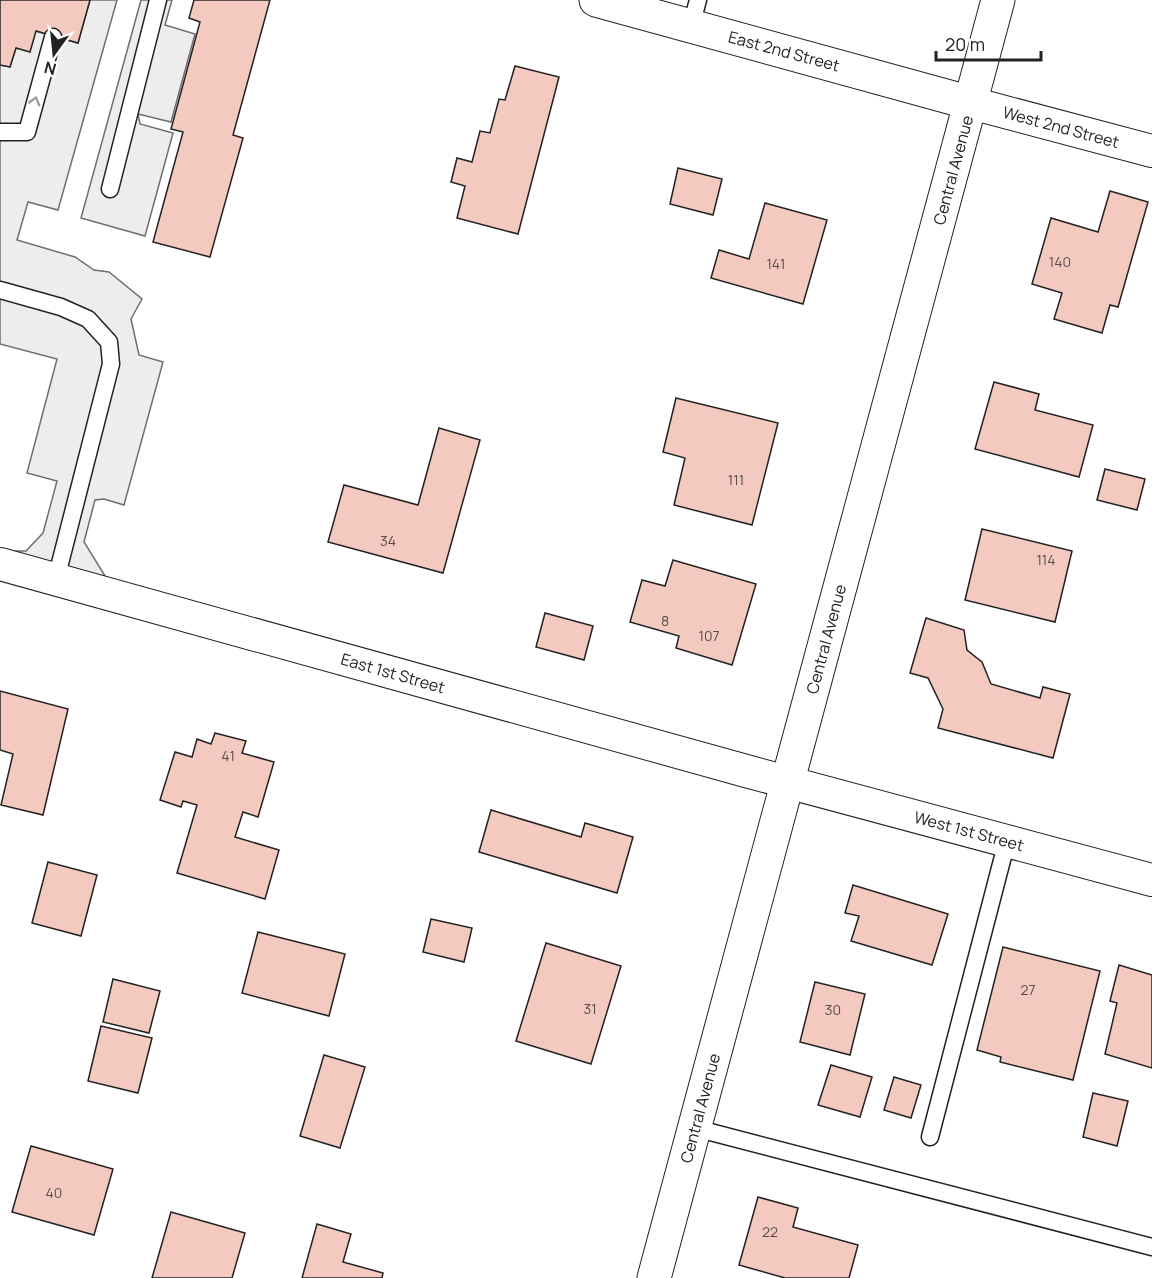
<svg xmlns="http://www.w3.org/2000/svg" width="1152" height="1278" font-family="Manrope,sans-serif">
	<rect width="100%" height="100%" fill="#fff"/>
	<g fill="#ededed" stroke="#6f6f6f" stroke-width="1.5">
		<path d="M90,0H117L58,210L28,202L17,240L75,257L94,270L109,272L142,299L131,319L139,355L163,362L124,505L104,499L95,500L84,542L110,584L0,551H26L43,533L57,481L27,473L57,359L0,344V65L10,67L16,48L36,31L78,43Z"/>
		<path d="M141,0H172L165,25L195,34L171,122L138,114L140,124L173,133L145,236L81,218Z"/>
	</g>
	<g fill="#f3c9c0" stroke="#222" stroke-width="1.5">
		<path d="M0,0H90L78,43L36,31L30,52L16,48L10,67L0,65Z"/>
		<path d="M194,0H270L233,135L243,138L210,257L153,242L183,132L171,129L200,22L189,18Z"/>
		<path d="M515,66L559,77L518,234L457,218L465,186L451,182L457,158L472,162L480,131L490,133L499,99L505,100Z"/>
		<path d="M678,168L722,179L713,215L670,204Z"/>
		<path d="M1110,191L1148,202L1118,307L1110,305L1102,333L1054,319L1062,293L1032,284L1051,218L1098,232Z"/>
		<path d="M765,203L827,220L803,304L711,278L719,250L749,259Z"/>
		<path d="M994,382L1039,394L1035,410L1093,425L1079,477L975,449Z"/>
		<path d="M676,398L778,423L752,525L674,505L685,458L663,452Z"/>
		<path d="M439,428L480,440L443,573L328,542L344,485L418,505Z"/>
		<path d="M1105,469L1145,479L1137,510L1097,500Z"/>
		<path d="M982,529L1072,551L1055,622L965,600Z"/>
		<path d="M673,560L756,584L732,665L676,648L679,636L630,622L642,580L665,586Z"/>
		<path d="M545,613L593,626L584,660L536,647Z"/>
		<path d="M926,618L964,630L967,650L982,662L991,684L1040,698L1043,687L1070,694L1053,758L938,728L943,709L928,678L910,673Z"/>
		<path d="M0,691L68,709L43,815L1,805L13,754L0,750Z"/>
		<path d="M215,733L246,741L242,753L274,762L258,817L243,812L235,837L279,850L265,899L177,873L197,805L183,801L181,807L160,800L175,752L192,757L197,739L211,744Z"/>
		<path d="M491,810L581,837L585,823L633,837L617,893L479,852Z"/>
		<path d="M48,862L97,875L81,936L32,923Z"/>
		<path d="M853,885L948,914L932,965L851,941L859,916L845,913Z"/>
		<path d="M431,919L472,928L464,962L423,952Z"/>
		<path d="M258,932L345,954L329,1016L242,993Z"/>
		<path d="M546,943L621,966L591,1064L516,1041Z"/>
		<path d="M1003,947L1100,971L1073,1080L1000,1062L1001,1057L977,1050Z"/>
		<path d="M1119,965L1152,975V1068L1105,1054L1117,1003L1110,1001Z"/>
		<path d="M113,979L160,991L149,1033L103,1022Z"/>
		<path d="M815,982L865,994L850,1055L800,1042Z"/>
		<path d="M101,1026L152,1038L138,1093L88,1081Z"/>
		<path d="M324,1055L365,1067L340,1148L300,1136Z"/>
		<path d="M831,1065L872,1077L860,1117L818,1105Z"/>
		<path d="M894,1077L921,1085L911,1118L884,1110Z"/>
		<path d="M1093,1093L1128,1101L1117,1146L1083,1137Z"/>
		<path d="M31,1146L113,1169L94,1235L12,1212Z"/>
		<path d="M758,1197L798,1208L793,1227L858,1245L849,1278H785L739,1265Z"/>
		<path d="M171,1212L245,1233L232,1278H152Z"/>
		<path d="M317,1224L351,1234L343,1262L383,1273L382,1278H302Z"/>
	</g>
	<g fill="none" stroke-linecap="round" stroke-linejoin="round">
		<g stroke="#222" stroke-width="19">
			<g id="service">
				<path d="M691,26L698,0"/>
				<path d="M0,132H27L53,37"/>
				<path d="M110,189L158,0"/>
				<path d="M0,290L61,307L88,319L109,342L111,364L56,579"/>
				<path d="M695,1128L1152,1247"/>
				<path d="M930,1137L1007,841"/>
			</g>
		</g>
		<g stroke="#222" stroke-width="34">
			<g id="minor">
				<path d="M971,103L1152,151"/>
				<path d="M0,564L746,771L1152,880"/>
			</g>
		</g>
		<g stroke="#222" stroke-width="35">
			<g id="tertiary">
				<path d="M596,0L971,103"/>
				<path d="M654,1278L998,0"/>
			</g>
		</g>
		<use href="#service" stroke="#fff" stroke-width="16"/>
		<use href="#minor" stroke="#fff" stroke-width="32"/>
		<use href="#tertiary" stroke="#fff" stroke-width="33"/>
	</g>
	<defs><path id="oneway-chevron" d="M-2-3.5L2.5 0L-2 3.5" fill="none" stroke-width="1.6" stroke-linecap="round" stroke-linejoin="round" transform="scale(1.5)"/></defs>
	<use stroke="#9c9c9c" href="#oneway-chevron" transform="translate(35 101) rotate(-74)"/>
	<g text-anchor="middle" stroke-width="4.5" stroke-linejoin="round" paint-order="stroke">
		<g font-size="14" fill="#564c4a">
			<text x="1060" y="267">140</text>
			<text x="776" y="269">141</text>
			<text x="736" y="485">111</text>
			<text x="388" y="546">34</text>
			<text x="1046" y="565">114</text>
			<text x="665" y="626">8</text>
			<text x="709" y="641">107</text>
			<text x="228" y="761">41</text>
			<text x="1028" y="995">27</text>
			<text x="590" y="1014">31</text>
			<text x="833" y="1015">30</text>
			<text x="54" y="1198">40</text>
			<text x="770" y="1237">22</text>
		</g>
		<g font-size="16" fill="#222" stroke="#fff">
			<text transform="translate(784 51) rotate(15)" y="6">East 2nd Street</text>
			<text transform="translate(1061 127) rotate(15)" y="6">West 2nd Street</text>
			<text transform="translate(953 170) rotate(-75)" y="6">Central Avenue</text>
			<text transform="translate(826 639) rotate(-75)" y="6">Central Avenue</text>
			<text transform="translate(393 673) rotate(16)" y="6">East 1st Street</text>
			<text transform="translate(969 831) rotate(15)" y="6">West 1st Street</text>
			<text transform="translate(700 1108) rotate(-75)" y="6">Central Avenue</text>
		</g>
	</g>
	<g transform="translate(54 54) rotate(195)" stroke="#ffffff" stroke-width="4.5" paint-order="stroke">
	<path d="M0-4.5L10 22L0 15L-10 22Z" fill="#222222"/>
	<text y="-9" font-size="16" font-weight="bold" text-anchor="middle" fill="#222222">N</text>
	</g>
	<path d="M936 51v9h105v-9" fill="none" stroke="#222222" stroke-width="3"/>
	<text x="945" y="51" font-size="18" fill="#222222" stroke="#ffffff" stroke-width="4.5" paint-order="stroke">20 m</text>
</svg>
